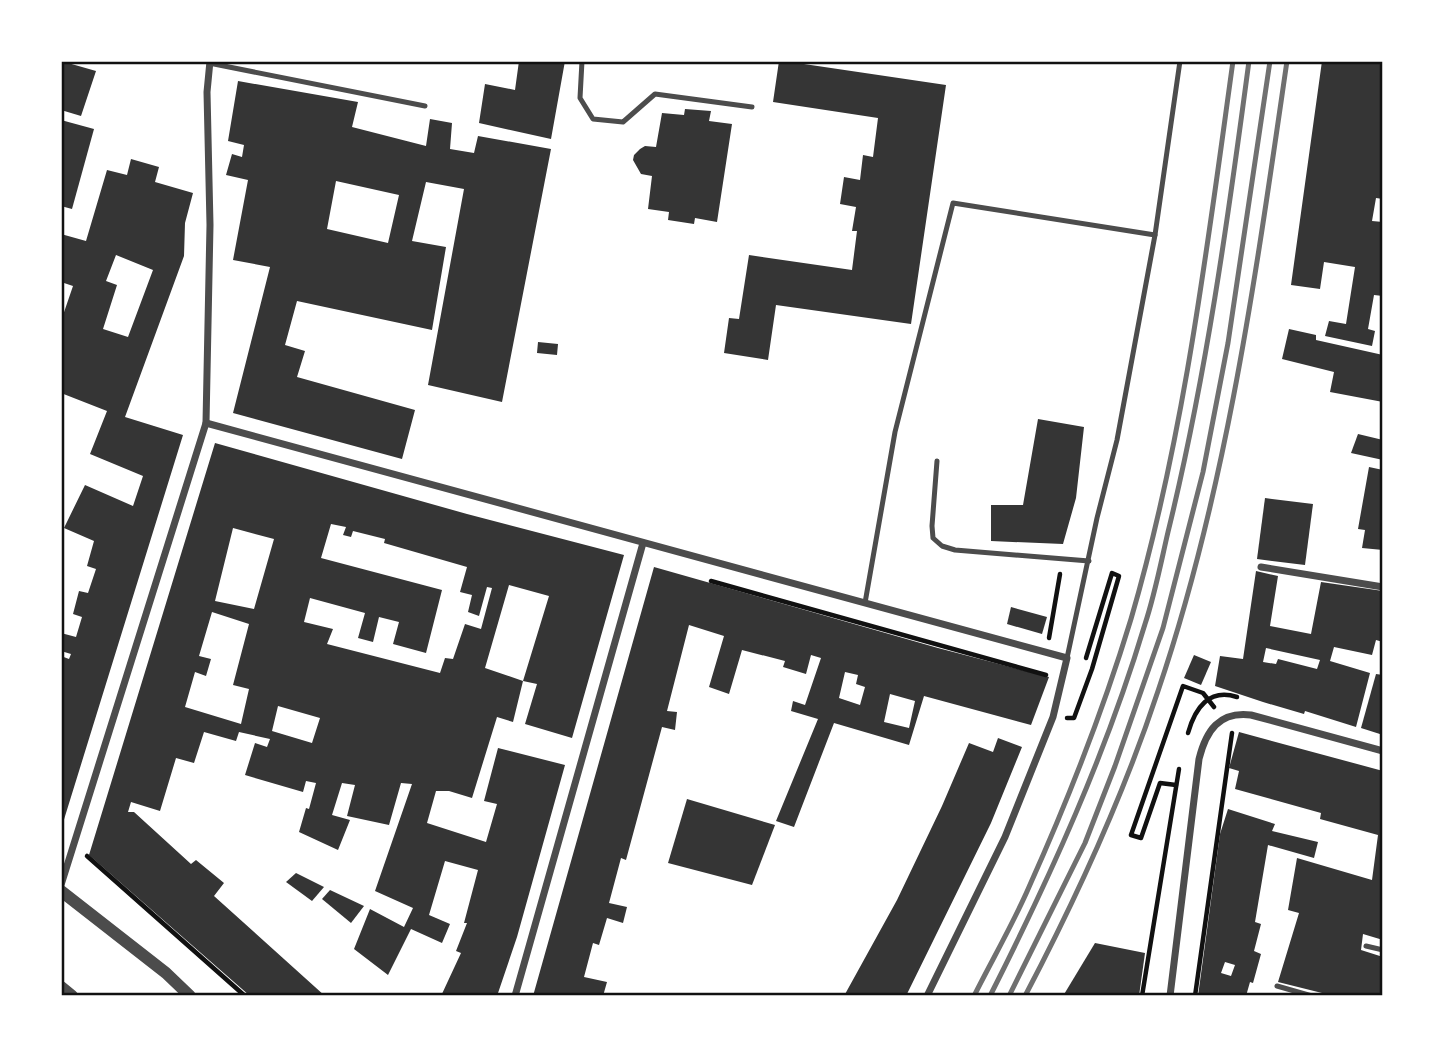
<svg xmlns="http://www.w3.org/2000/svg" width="1444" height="1057" font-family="'PT Sans',sans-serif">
	<rect width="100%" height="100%" fill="#fff"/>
	<g fill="#353535" fill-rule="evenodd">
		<path d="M61,61L96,71L81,116L61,110Z"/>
		<path d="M519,61H565L551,139L479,123L485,84L515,90Z"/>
		<path d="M779,61H805L804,64L946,85L911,324L776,305L768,360L724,353L729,318L739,319L749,255L852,270L857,231H852L856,207L840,204L844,177L860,180L863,155L873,157L878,118L773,102Z"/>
		<path d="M1322,61H1383V199L1376,198L1372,221L1383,222V296L1374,295L1368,329L1375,331L1372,346L1325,336L1329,321L1346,324L1355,267L1324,262L1320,289L1291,285Z"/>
		<path d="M238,81L358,102L352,127L426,146L430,119L452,123L450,149L474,153L478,136L551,149L502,402L428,385L464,189L426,182L412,241L446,247L432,330L297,301L285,345L305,351L297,377L415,410L402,459L233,413L270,267L233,260L248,180L226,175L232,154L242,157L244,145L228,141ZM336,181L399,195L388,243L327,229Z"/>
		<path d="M685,109L711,111L709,121L732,124L717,222L695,218L694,224L668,220L669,212L648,209L652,176L641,174L633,160L634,155L640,149L645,146L656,147L662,113L684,115Z"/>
		<path d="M61,120L94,129L72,209L61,206Z"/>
		<path d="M131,159L159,167L155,182L193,193L185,223L184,256L125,417L183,435L62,826L61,656L69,659L71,654L61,651V633L76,637L82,617L73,614L79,591L88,593L96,569L87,566L94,541L64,528L85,485L133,506L143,476L90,454L107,411L61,393V321L73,286L61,282V234L86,241L107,170L127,175ZM116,255L153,270L128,337L103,329L117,285L106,281Z"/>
		<path d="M1289,329L1316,335V340L1383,355V402L1330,392L1334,372L1282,359Z"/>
		<path d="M538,342L558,344L557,355L537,353Z"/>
		<path d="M1038,419L1084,427L1076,498L1063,544L991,541V505H1023Z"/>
		<path d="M1358,434L1383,440V460L1351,453Z"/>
		<path d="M215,443L467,514L624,555L572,738L525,724L537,684L523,681L549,596L509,585L485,668L523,681L513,722L497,717L472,798L449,791H436L427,823L486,842L497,804L484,801L498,748L565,765L517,937L497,996H441L461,953L456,951L467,923H464L478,870L445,861L429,915L450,924L442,943L411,929L388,975L354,949L370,909L404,927L413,908L375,891L412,784L401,783L389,825L347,816L355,785L342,783L332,815L350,820L338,850L299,832L306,808L309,809L316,783L306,781L303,792L245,775L255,743L267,747L270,739L239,732L236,741L204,732L194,763L176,758L160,811L131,802L128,812H134L191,864L196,860L224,883L214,896L325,996H250L89,855ZM331,524L346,527L343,535L351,537L353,531L385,539L384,543L467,567L460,592L472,595L468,612L479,616L487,587L492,588L481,629L465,624L453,659L445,658L440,673L327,644L333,629L304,622L310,598L365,613L358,638L373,642L379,617L399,622L393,644L426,653L442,590L321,558ZM233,528L274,539L254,609L215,601ZM212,612L249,624L233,685L249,689L241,724L185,707L195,672L206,676L211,659L199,656ZM278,706L320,718L312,743L272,731Z"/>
		<path d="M1369,467L1383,470V550L1362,548L1365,530L1358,529Z"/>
		<path d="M1265,498L1313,504L1305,565L1257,559Z"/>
		<path d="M654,567L938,648L1049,677L1031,725L924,696L909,745L834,723L794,827L776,821L818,719L791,711L793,701L805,705L821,658L811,655L806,674L783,667L785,661L742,650L729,694L709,687L724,636L689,625L667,711L677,712L675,730L662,727L626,860L621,858L609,903L627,907L623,923L607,918L599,945L593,943L584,977L607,982L603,996H533ZM845,672L858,675L856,684L865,687L860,705L839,698ZM890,694L915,701L909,728L884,722Z"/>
		<path d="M1256,571L1278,576L1270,626L1311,634L1321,582L1383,591V642L1376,640L1372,655L1334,647L1330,661L1370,673L1356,727L1305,711L1304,714L1263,702L1215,686L1220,656L1243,659ZM1266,648L1320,660L1317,669L1278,659L1276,664L1263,662Z"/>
		<path d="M1011,607L1047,617L1042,634L1007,624Z"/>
		<path d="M1194,655L1211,662L1201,685L1184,678Z"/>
		<path d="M1376,674L1383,675V735L1361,728Z"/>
		<path d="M1239,732L1383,771V940L1363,934L1361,950L1383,957V996H1334L1278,982L1299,913L1288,910L1297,858L1372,880L1378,835L1320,819L1321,813L1235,789L1239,771L1229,768Z"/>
		<path d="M998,738L1022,747L991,823L906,996H844L897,900L942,806L969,743L993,752Z"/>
		<path d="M687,799L775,825L752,885L668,863Z"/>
		<path d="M1228,809L1275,824L1272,831L1318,842L1314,858L1268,845L1255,922L1261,924L1254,951L1261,954L1253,983L1250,982L1246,996H1198L1220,834ZM1225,962L1235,965L1231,976L1221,973Z"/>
		<path d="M296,873L324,887L312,901L286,882Z"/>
		<path d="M330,890L364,906L351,923L322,899Z"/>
		<path d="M1095,943L1145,953L1139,996H1063Z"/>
	</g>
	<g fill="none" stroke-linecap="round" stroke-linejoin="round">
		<g stroke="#111" stroke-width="4.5">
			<path d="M711,581L1046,675"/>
			<path d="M1049,638L1060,574"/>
			<path d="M1067,718H1074L1092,669L1119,576L1112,573L1086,658"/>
			<path d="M1188,733C1195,708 1209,688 1237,697"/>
			<path d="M1176,785L1160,783L1141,838L1131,835L1183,686L1203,693L1214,707"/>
			<path d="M87,856L245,996"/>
			<path d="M1142,996L1179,769"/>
			<path d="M1195,996L1232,733"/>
		</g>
		<g stroke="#4c4c4c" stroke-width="5">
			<path d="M582,61L580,98L593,119L623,122L655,94L752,107"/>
			<path d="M209,63L425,106"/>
			<path d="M937,461L932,526L933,538L942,546L955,550L1089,561"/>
			<path d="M865,603L895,432L953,203L1155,235"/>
			<path d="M1067,658L1097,518L1117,440L1155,235L1180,61"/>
			<path d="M1366,946L1383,950"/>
			<path d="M1277,986L1312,996"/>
		</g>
		<g stroke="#4c4c4c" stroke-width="7">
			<path d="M206,423L1067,658L1053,717L1005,837L927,996"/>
			<path d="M1261,567L1383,587"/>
			<path d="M61,885L206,423L210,225L207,92L210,61"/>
			<path d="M515,996L643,543"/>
			<path d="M1170,996L1199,759C1206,731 1219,711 1251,715L1383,751"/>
		</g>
		<g stroke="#4c4c4c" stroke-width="12">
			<path d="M61,891L166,973L190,996"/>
			<path d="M61,987L72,996"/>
		</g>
		<g stroke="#707070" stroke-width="5">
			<path d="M974,996C992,960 1013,924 1029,887C1068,800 1103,711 1131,619C1184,438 1207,248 1233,61"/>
			<path d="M990,996C1051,875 1106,754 1145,624C1155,594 1161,562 1168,532C1206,377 1228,219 1249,61"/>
			<path d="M1009,996L1085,843L1115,766L1163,628L1203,472L1228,343L1270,61"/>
			<path d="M1025,996C1077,897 1123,797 1158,691C1227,488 1256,273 1287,61"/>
		</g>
	</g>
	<rect width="1444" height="1057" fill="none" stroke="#ffffff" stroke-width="126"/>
	<rect x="63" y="63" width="1318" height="931" fill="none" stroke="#111" stroke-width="2.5"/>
</svg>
